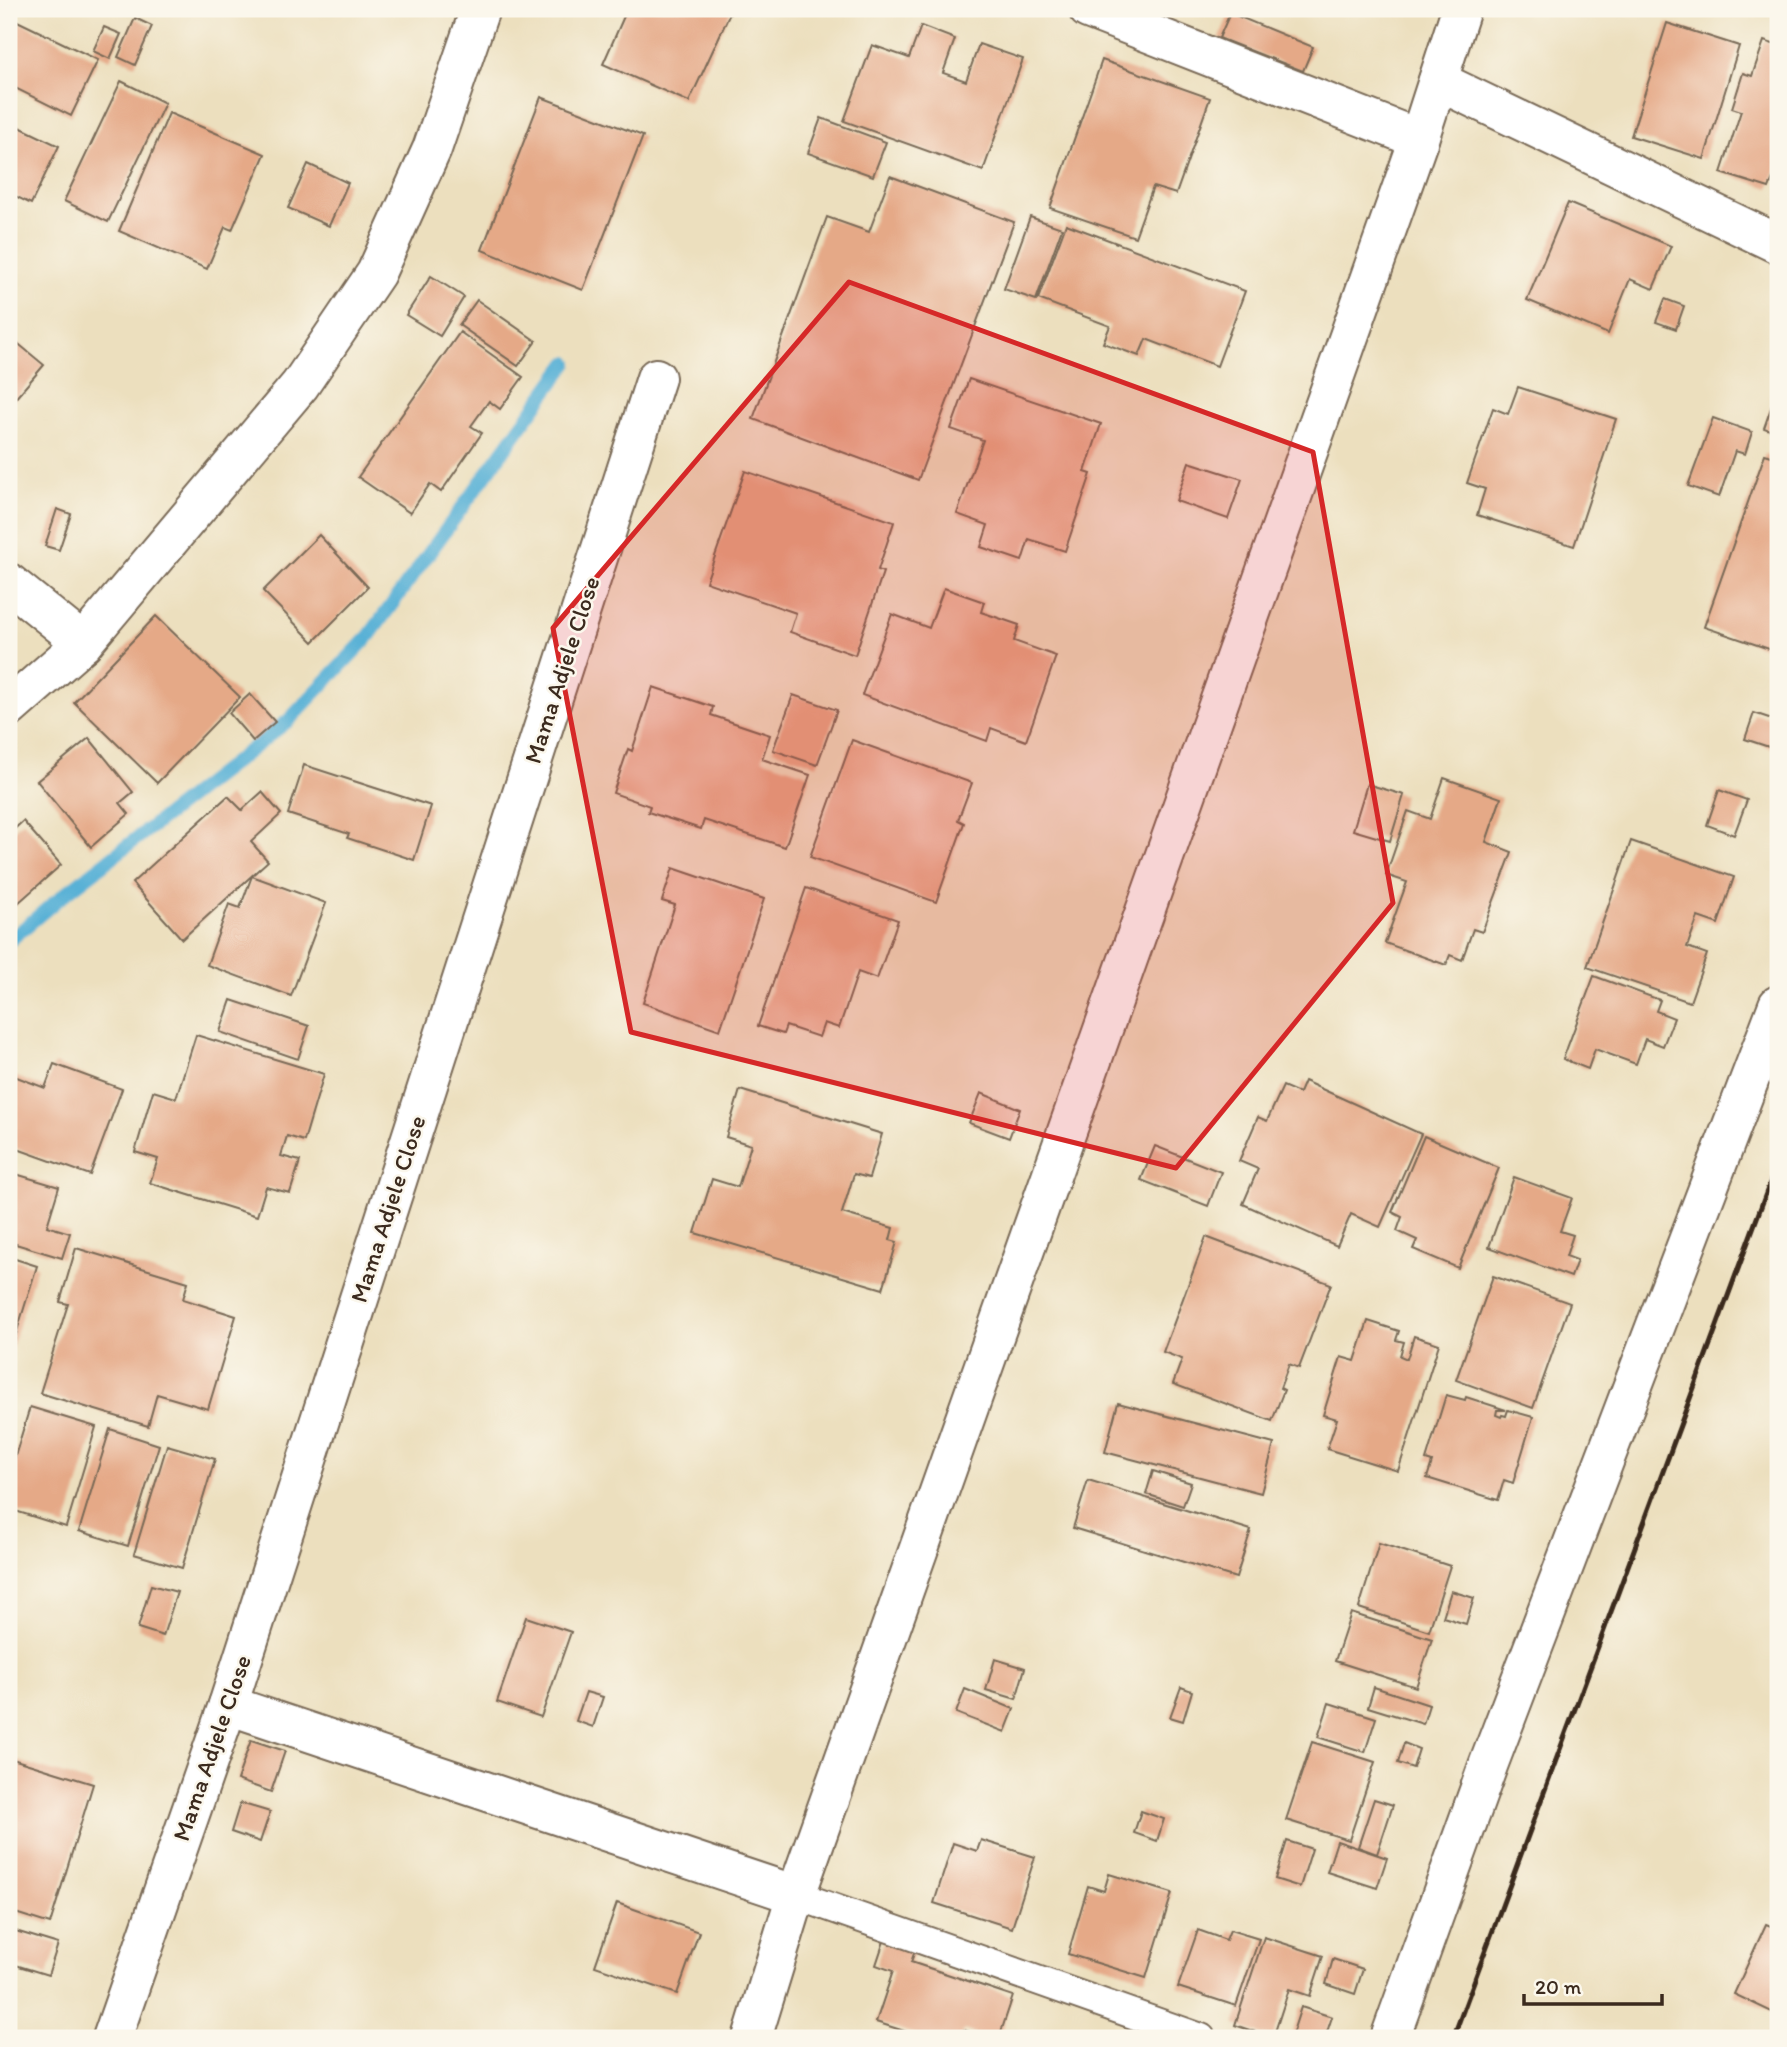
<svg xmlns="http://www.w3.org/2000/svg" width="1787" height="2047" font-family="Itim,sans-serif">
	<rect width="100%" height="100%" fill="#fbf7ec"/>
	<filter id="ink" filterUnits="userSpaceOnUse"><feTurbulence type="fractalNoise" baseFrequency=".0143" numOctaves="2"/><feDisplacementMap in="SourceGraphic" scale="14" xChannelSelector="R" yChannelSelector="G"/><feConvolveMatrix kernelMatrix="1 2 1 2 8 2 1 2 1" color-interpolation-filters="sRGB"/></filter>
	<filter id="wash" filterUnits="userSpaceOnUse"><feTurbulence type="fractalNoise" baseFrequency=".00686" numOctaves="4" result="noise"/><feDisplacementMap in="SourceGraphic" scale="28" xChannelSelector="R" yChannelSelector="G"/><feGaussianBlur stdDeviation="1.57" result="paint"/><feColorMatrix in="noise" values="0 0 0 0 0 0 0 0 0 0 0 0 0 0 0 0 0 1.4 0 .05"/><feComposite in="paint" operator="in"/></filter>
	<g filter="url(#wash)">
		<rect width="100%" height="100%" fill="#ecdfbe"/>
		<g fill="none" stroke-linecap="round" stroke-linejoin="round">
			<path stroke="#59b1d6" stroke-width="14" d="M9,941L56,901L289,720L369,636L567,363"/>
		</g>
		<g id="blocks">
			<g fill="#e5a987">
				<path d="M612,9H732L689,102L603,64L625,14Z"/>
				<path d="M1230,13L1313,47L1303,71L1219,38Z"/>
				<path d="M9,17L98,60L71,116L9,85Z"/>
				<path d="M135,18L152,26L135,65L118,57Z"/>
				<path d="M1667,23L1739,46L1704,159L1631,136Z"/>
				<path d="M921,26L955,39L943,73L966,81L979,44L1023,59L983,171L844,121L872,45L909,58Z"/>
				<path d="M104,27L121,34L110,59L93,51Z"/>
				<path d="M1778,40V165L1769,188L1721,173L1741,111L1732,108L1743,73L1752,76L1764,41L1776,45Z"/>
				<path d="M1102,60L1210,98L1176,194L1153,187L1135,237L1050,208Z"/>
				<path d="M121,81L165,103L108,222L64,201Z"/>
				<path d="M541,97L643,136L583,290L482,250Z"/>
				<path d="M169,113L265,154L232,230L225,227L207,269L119,231Z"/>
				<path d="M821,118L886,142L873,176L808,153Z"/>
				<path d="M9,122L59,146L31,204L9,193Z"/>
				<path d="M308,164L348,183L329,226L288,208Z"/>
				<path d="M890,176L1014,222L918,480L753,419L827,217L869,232Z"/>
				<path d="M1568,203L1671,246L1653,289L1630,279L1608,334L1527,300Z"/>
				<path d="M1030,217L1062,228L1036,300L1004,289Z"/>
				<path d="M1066,224L1245,291L1217,366L1146,339L1139,356L1103,343L1110,326L1038,299Z"/>
				<path d="M431,276L464,297L440,336L406,315Z"/>
				<path d="M1665,299L1684,306L1676,329L1656,322Z"/>
				<path d="M477,300L536,341L518,366L459,325Z"/>
				<path d="M460,332L523,377L500,409L489,401L471,426L482,433L441,492L430,484L410,513L358,477Z"/>
				<path d="M9,336L44,365L9,406Z"/>
				<path d="M969,379L1101,424L1085,472L1091,474L1065,551L1029,539L1022,561L981,547L988,525L957,514L983,440L951,429Z"/>
				<path d="M1518,387L1616,419L1574,546L1477,515L1485,489L1467,483L1493,408L1508,414Z"/>
				<path d="M1778,388V433L1764,428Z"/>
				<path d="M1713,418L1752,432L1745,454L1735,451L1719,497L1688,486Z"/>
				<path d="M1765,454L1778,458V652L1704,627Z"/>
				<path d="M1189,462L1242,479L1228,519L1176,501Z"/>
				<path d="M745,471L894,522L878,570L883,572L855,655L790,632L796,613L706,582Z"/>
				<path d="M57,509L71,514L59,550L45,546Z"/>
				<path d="M319,535L368,587L313,642L263,591Z"/>
				<path d="M944,588L984,602L981,612L1019,625L1014,641L1056,656L1026,741L991,728L987,741L862,695L892,614L929,628Z"/>
				<path d="M156,616L240,697L157,783L74,702Z"/>
				<path d="M653,687L713,707L711,715L770,735L762,759L810,775L785,847L704,820L701,829L648,812L650,806L613,793L628,749L632,751Z"/>
				<path d="M250,694L275,722L253,741L229,713Z"/>
				<path d="M793,695L837,710L817,765L773,750Z"/>
				<path d="M1754,713L1778,721V750L1745,739Z"/>
				<path d="M89,738L133,792L120,803L129,814L91,847L37,781Z"/>
				<path d="M852,740L972,783L958,820L964,823L936,902L810,857Z"/>
				<path d="M304,765L431,806L414,860L347,838L349,834L288,814Z"/>
				<path d="M1444,778L1501,798L1486,842L1512,852L1482,932L1473,929L1462,960L1450,955L1446,965L1385,943L1407,882L1386,875L1408,811L1430,819Z"/>
				<path d="M1367,784L1404,795L1390,841L1353,830Z"/>
				<path d="M1719,790L1747,800L1734,835L1707,825Z"/>
				<path d="M262,792L281,814L251,842L268,861L182,939L132,883L228,796L242,810Z"/>
				<path d="M23,821L61,865L9,911V834Z"/>
				<path d="M1631,841L1734,877L1718,924L1698,917L1687,947L1707,954L1690,1002L1587,967Z"/>
				<path d="M673,868L764,899L720,1030L643,1003L675,905L662,901Z"/>
				<path d="M252,876L326,903L291,996L207,965L229,904L240,908Z"/>
				<path d="M806,888L898,920L877,979L858,972L839,1028L824,1023L819,1037L786,1026L783,1034L758,1026Z"/>
				<path d="M1594,976L1660,1000L1656,1011L1674,1018L1663,1046L1645,1039L1636,1064L1595,1049L1588,1069L1563,1059Z"/>
				<path d="M231,1000L309,1026L298,1059L220,1032Z"/>
				<path d="M196,1035L324,1074L304,1141L287,1136L281,1156L300,1161L290,1193L266,1187L257,1216L150,1183L158,1159L135,1152L153,1091L176,1098Z"/>
				<path d="M54,1064L122,1089L90,1175L9,1146V1074L45,1088Z"/>
				<path d="M1304,1081L1421,1134L1380,1227L1351,1214L1337,1246L1243,1204L1258,1169L1239,1161L1258,1117L1267,1121L1283,1086L1299,1093Z"/>
				<path d="M740,1090L882,1134L869,1178L854,1174L842,1213L893,1228L890,1240L897,1242L883,1289L695,1233L712,1179L738,1187L751,1145L726,1137Z"/>
				<path d="M981,1093L1020,1109L1009,1138L969,1123Z"/>
				<path d="M1424,1136L1499,1168L1458,1268L1413,1249L1417,1240L1397,1231L1402,1217L1392,1212Z"/>
				<path d="M1155,1146L1221,1172L1208,1206L1141,1180Z"/>
				<path d="M9,1172L59,1187L47,1226L70,1233L62,1258L9,1242Z"/>
				<path d="M1514,1177L1572,1198L1560,1231L1573,1235L1566,1256L1577,1260L1571,1277L1489,1247Z"/>
				<path d="M1206,1237L1331,1284L1299,1368L1289,1364L1280,1388L1284,1390L1272,1421L1173,1384L1182,1359L1163,1352Z"/>
				<path d="M76,1248L188,1282L183,1299L236,1316L208,1409L157,1394L148,1426L40,1393L68,1304L60,1302Z"/>
				<path d="M9,1257L37,1266L9,1357Z"/>
				<path d="M1493,1276L1570,1303L1533,1408L1456,1380Z"/>
				<path d="M1368,1321L1399,1331L1396,1340L1404,1342L1400,1356L1407,1359L1414,1336L1439,1344L1398,1471L1327,1449L1337,1419L1323,1415L1341,1357L1355,1361Z"/>
				<path d="M1446,1395L1465,1400L1466,1397L1506,1410H1497L1496,1415L1501,1417L1502,1415L1506,1416L1508,1410L1533,1417L1513,1483L1504,1480L1498,1500L1427,1478L1432,1462L1426,1460Z"/>
				<path d="M1118,1403L1274,1444L1261,1493L1105,1452Z"/>
				<path d="M30,1407L96,1427L66,1527L9,1509V1476Z"/>
				<path d="M110,1429L159,1445L128,1546L79,1531Z"/>
				<path d="M167,1445L215,1459L182,1568L134,1554Z"/>
				<path d="M1153,1471L1191,1483L1183,1506L1146,1494Z"/>
				<path d="M1088,1480L1251,1530L1236,1578L1073,1528Z"/>
				<path d="M1379,1543L1450,1566L1429,1631L1359,1608Z"/>
				<path d="M151,1585L177,1592L163,1636L138,1628Z"/>
				<path d="M1451,1591L1474,1598L1466,1624L1443,1617Z"/>
				<path d="M1351,1613L1432,1639L1416,1687L1335,1661Z"/>
				<path d="M526,1617L571,1632L541,1717L497,1702Z"/>
				<path d="M995,1659L1025,1668L1016,1699L986,1690Z"/>
				<path d="M1181,1687L1192,1691L1183,1721L1170,1717Z"/>
				<path d="M1374,1687L1429,1705L1423,1724L1368,1707Z"/>
				<path d="M965,1689L1014,1709L1005,1732L956,1713Z"/>
				<path d="M586,1692L603,1697L593,1727L576,1721Z"/>
				<path d="M1329,1703L1376,1718L1365,1752L1318,1737Z"/>
				<path d="M251,1740L285,1751L271,1792L237,1780Z"/>
				<path d="M1312,1742L1375,1762L1349,1840L1286,1820Z"/>
				<path d="M1404,1743L1419,1749L1413,1768L1398,1763Z"/>
				<path d="M9,1758L93,1784L50,1924L9,1911Z"/>
				<path d="M1374,1799L1393,1805L1377,1854L1358,1847Z"/>
				<path d="M240,1803L270,1812L260,1842L231,1832Z"/>
				<path d="M1141,1811L1164,1819L1157,1841L1134,1833Z"/>
				<path d="M981,1840L1035,1857L1012,1928L934,1903L953,1843L977,1851Z"/>
				<path d="M1287,1841L1312,1849L1300,1887L1275,1879Z"/>
				<path d="M1337,1841L1387,1858L1377,1888L1327,1872Z"/>
				<path d="M1109,1874L1172,1893L1146,1978L1068,1954L1088,1886L1104,1891Z"/>
				<path d="M617,1903L699,1932L677,1994L595,1966Z"/>
				<path d="M1766,1924L1778,1929V2015L1734,1994Z"/>
				<path d="M9,1929L58,1944L48,1975L9,1963Z"/>
				<path d="M1198,1930L1226,1940L1230,1930L1259,1939L1236,2006L1178,1987Z"/>
				<path d="M886,1935L917,1945L911,1962L1013,1996L999,2038H987L964,2030L961,2038H926L876,2022L893,1971L876,1965Z"/>
				<path d="M1264,1937L1323,1956L1310,1996L1289,1989L1273,2038L1235,2025Z"/>
				<path d="M1333,1959L1363,1969L1355,1994L1326,1984Z"/>
				<path d="M1301,2007L1332,2017L1325,2038H1291Z"/>
			</g>
		</g>
	</g>
	<g filter="url(#ink)">
		<use href="#blocks" fill-opacity="0" stroke="#796956" stroke-width="2"/>
		<g fill="none" stroke-linecap="round" stroke-linejoin="round">
			<g stroke="#796956" stroke-width="32">
				<path id="lane" d="M796,1895L1201,2038"/>
			</g>
			<g stroke="#796956" stroke-width="42">
				<g id="street">
					<path d="M1088,9L1419,139"/>
					<path d="M1438,81L1778,244"/>
					<path d="M9,583L83,643"/>
					<path d="M9,708L83,643L300,385L376,273L432,149L480,9"/>
					<path d="M228,1705L796,1895"/>
					<path d="M112,2038L228,1705L656,378"/>
					<path d="M752,2038L796,1895L1419,139L1461,9"/>
					<path d="M1390,2038L1489,1763L1778,1005"/>
				</g>
			</g>
			<use href="#lane" stroke="#fff" stroke-width="28"/>
			<use href="#street" stroke="#fff" stroke-width="38"/>
			<path stroke="#3b2a1e" stroke-width="5" d="M1453,2038L1778,1161"/>
		</g>
	</g>
	<path fill="#d62828" fill-opacity="0.2" stroke="#d62828" stroke-width="5" stroke-linejoin="round" d="M849,282L1313,452L1393,903L1176,1168L631,1032L553,628Z"/>
	<g text-anchor="middle" stroke-width="5" stroke-linejoin="round" paint-order="stroke">
		<g font-size="24" fill="#3b2a1e" stroke="#fbf7ec">
			<text transform="translate(562 670) rotate(-72)" y="8">Mama Adjele Close</text>
			<text transform="translate(388 1209) rotate(-72)" y="8">Mama Adjele Close</text>
			<text transform="translate(212 1748) rotate(-71)" y="8">Mama Adjele Close</text>
		</g>
	</g>
	<rect width="1787" height="2047" fill="none" stroke="#fbf7ec" stroke-width="35"/>
	<path d="M1524 1994v10h138v-10" fill="none" stroke="#3b2a1e" stroke-width="3.5"/>
	<text x="1535" y="1994" font-size="21" fill="#3b2a1e" stroke="#fbf7ec" stroke-width="5" paint-order="stroke">20 m</text>
</svg>
